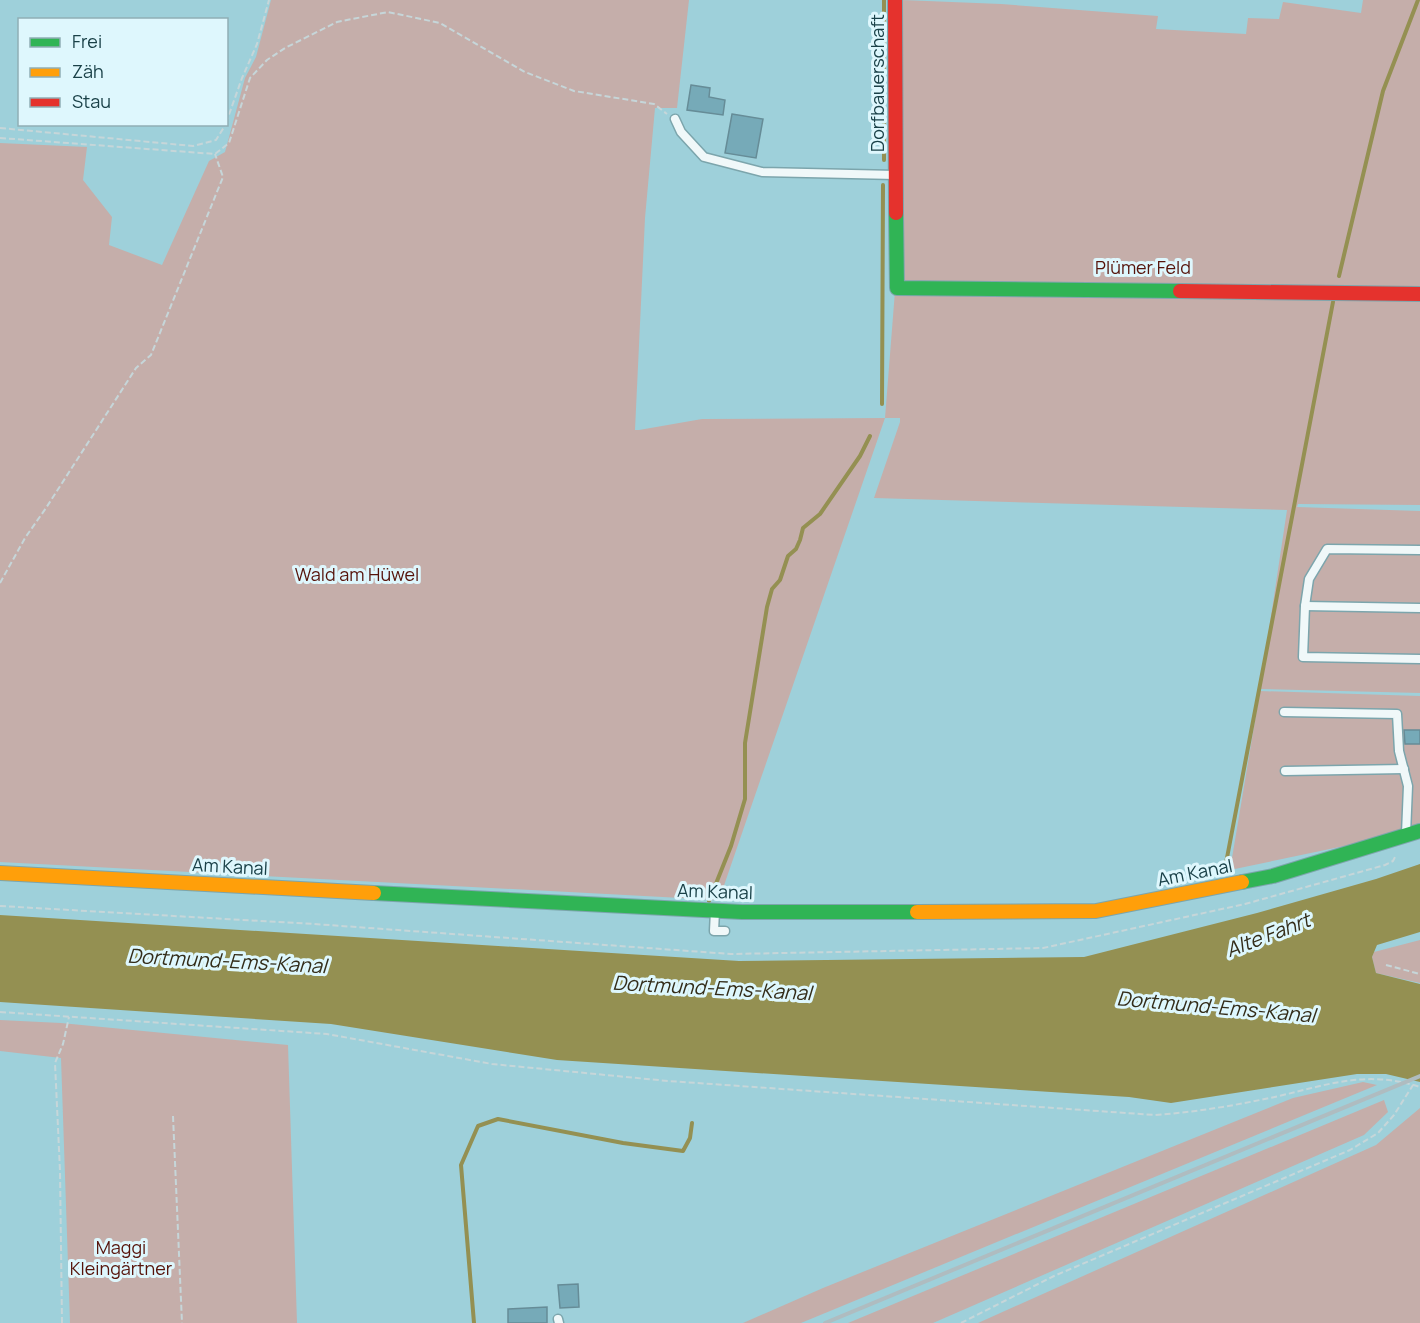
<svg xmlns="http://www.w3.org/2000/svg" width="1420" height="1323" font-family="Manrope,sans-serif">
	<rect width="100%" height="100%" fill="#9ed0da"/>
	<g fill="#c5aeaa">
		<path d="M271,0H689L677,108H655L645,218L635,430H639L702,419L885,418L895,291L902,0L1001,4L1158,16L1156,29L1246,34L1248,18L1279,19L1283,2L1361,13L1363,0H1420V505L1298,504L1297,507L1420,511V693L1260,689L1287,510L874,498L900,422V418H885L719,900L0,862V143L87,147L83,180L112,217L109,245L162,265L209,161L225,152L245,78L256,57Z"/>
		<path d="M1260,691L1420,696V828L1397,835L1230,870Z"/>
		<path d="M1420,940V983L1376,973L1372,957L1374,952Z"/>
		<path d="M0,1020L61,1023L288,1045L297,1323H70L61,1058L0,1051Z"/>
		<path d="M1363,1082L1377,1085L801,1323H743L823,1288L1293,1098Z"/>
		<path d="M1384,1100L1388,1112L1364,1135L933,1323H848Z"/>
		<path d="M1420,1108V1323H978L1376,1145Z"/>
	</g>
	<path fill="#949052" d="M1420,864V932L1377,945L1372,957L1376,973L1420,984V1082L1386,1074H1357L1171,1103L1129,1097L557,1060L331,1024L0,1002V915L739,961L1084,957L1257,913L1376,879Z"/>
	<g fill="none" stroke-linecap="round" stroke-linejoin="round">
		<g stroke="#949052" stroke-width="4">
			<path d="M884,0V90"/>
			<path d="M884,108V160"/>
			<path d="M1339,276L1383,91L1418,0"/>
			<path d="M882,404L883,185"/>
			<path d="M1226,863L1333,302"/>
			<path d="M709,901L731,846L745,799V743L767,607L772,589L780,580L788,556L796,549L800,540L803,528L820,514L860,456L870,436"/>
			<path d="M474,1323L461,1165L478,1126L498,1119L623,1143L683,1151L690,1138L692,1123"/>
		</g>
	</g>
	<g fill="#76aab8" stroke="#668c97" stroke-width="1.5">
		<path d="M691,85L710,88L709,97L725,100L723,115L687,110Z"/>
		<path d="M732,114L763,119L756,158L725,153Z"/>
		<path d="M1404,730H1420V744H1405Z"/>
		<path d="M578,1284L579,1307L560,1308L558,1285Z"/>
		<path d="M547,1307V1323H508V1309Z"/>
	</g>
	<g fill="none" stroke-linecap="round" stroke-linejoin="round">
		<g stroke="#7ca5ac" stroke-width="11">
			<g id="lane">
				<path d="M675,119L681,132L704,157L762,172L896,175"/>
				<path d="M1420,550L1327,549L1309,579L1305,606L1303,657L1420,659"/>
				<path d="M1305,606L1420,608"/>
				<path d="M1284,712L1397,714L1399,751L1408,786L1406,834"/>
				<path d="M1285,771L1404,769"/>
				<path d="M715,911L714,931H725"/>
				<path d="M558,1319L559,1323"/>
			</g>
		</g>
		<g stroke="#7ca5ac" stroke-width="16">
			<g id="fast">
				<path d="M896,213L897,288L1180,291"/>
				<path d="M1242,882L1273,876L1420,831"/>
				<path d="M374,893L742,912H917"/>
			</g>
		</g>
		<g stroke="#7ca5ac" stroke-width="16">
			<g id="slow">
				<path d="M0,873L374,893"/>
				<path d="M917,912L1096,911L1242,882"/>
			</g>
		</g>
		<g stroke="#7ca5ac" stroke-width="16">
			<g id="jam">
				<path d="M895,0L896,213"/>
				<path d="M1180,291L1420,294"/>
			</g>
		</g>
		<g stroke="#c6d6d9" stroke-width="2" stroke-dasharray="6 3" stroke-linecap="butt">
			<path d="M226,123L242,78L257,44L269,0"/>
			<path d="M0,128L193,146L216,140L226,124"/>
			<path d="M0,138L215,154L229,143L250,78L267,60L285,48L337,22L388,12L440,23L525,72L574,91L654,104L667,114"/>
			<path d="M0,583L25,538L46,508L136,368L151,355L223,177L215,154"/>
			<path d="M0,906L314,924L731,954L1043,948L1245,904L1385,865L1393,861L1395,857"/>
			<path d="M1386,965L1420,974"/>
			<path d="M0,1012L327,1034L492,1064L668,1081L1155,1115C1197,1112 1238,1105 1279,1096C1330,1084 1367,1070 1420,1087"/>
			<path d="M173,1116L182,1323"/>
			<path d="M62,1323L60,1171L55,1063L63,1044L69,1017"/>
			<path d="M961,1323L1054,1276L1350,1150L1378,1133L1394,1115L1413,1085"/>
		</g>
		<use href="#lane" stroke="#f0f8f9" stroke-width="8"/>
		<use href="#fast" stroke="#30b455" stroke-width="14"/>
		<use href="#slow" stroke="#ff9f0a" stroke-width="14"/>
		<use href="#jam" stroke="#e5322d" stroke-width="14"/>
		<path stroke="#afbcc0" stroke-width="4" d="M825,1323L1420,1076"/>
	</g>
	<g text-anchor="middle" stroke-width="6" stroke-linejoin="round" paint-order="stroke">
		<g font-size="18" fill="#1a4148" stroke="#def7fd">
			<text transform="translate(878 83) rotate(-90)" y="6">Dorfbauerschaft</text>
			<text transform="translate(230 867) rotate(3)" y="6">Am Kanal</text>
			<text transform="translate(1195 873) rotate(-11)" y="6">Am Kanal</text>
			<text transform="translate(715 892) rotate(2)" y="6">Am Kanal</text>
		</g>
		<g font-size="18" fill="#56130a" stroke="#def7fd">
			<text x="1143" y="274">Plümer Feld</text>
			<text x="357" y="581">Wald am Hüwel</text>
			<text x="121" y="1254">Maggi<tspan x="121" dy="21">Kleingärtner</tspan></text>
		</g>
		<g font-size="20" font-style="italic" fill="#332c19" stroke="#def7fd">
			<text transform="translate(1268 935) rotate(-21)" y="7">Alte Fahrt</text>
			<text transform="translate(227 961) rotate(3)" y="7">Dortmund-Ems-Kanal</text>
			<text transform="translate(712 988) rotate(3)" y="7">Dortmund-Ems-Kanal</text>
			<text transform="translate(1216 1007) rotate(5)" y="7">Dortmund-Ems-Kanal</text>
		</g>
	</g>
	<rect x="18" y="18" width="210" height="108" fill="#def7fd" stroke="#90aeb5" stroke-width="1.5"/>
	<rect x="30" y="38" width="30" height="9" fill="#30b455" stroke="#90aeb5" stroke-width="1.5"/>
	<text x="72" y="48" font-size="18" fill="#1a4148">Frei</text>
	<rect x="30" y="68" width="30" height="9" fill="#ff9f0a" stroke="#90aeb5" stroke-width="1.5"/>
	<text x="72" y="78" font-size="18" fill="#1a4148">Zäh</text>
	<rect x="30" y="98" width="30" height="9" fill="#e5322d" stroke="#90aeb5" stroke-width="1.5"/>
	<text x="72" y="108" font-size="18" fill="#1a4148">Stau</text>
</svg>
